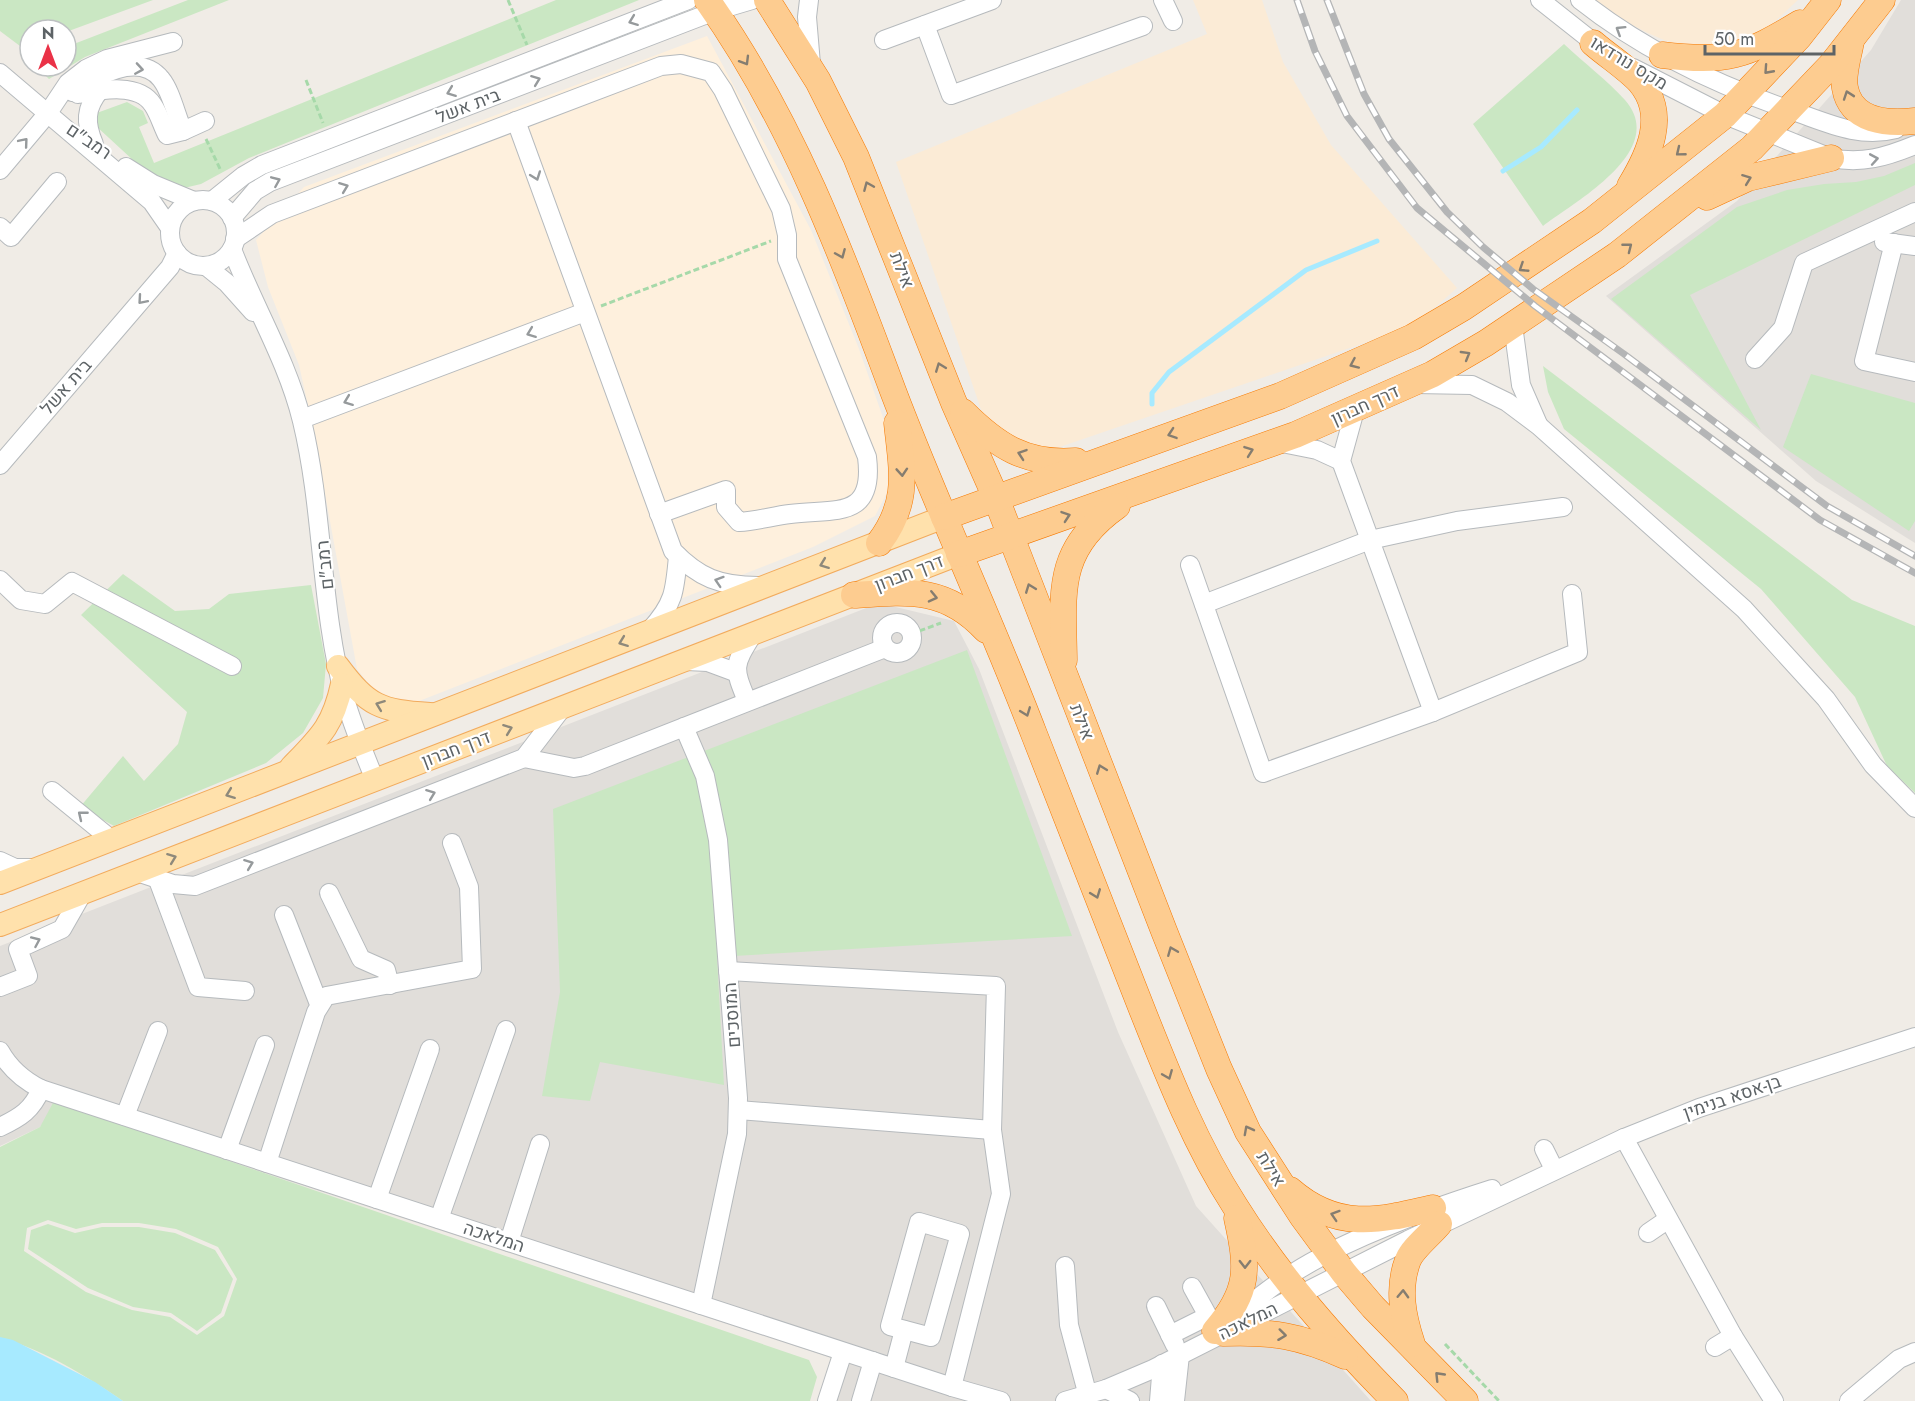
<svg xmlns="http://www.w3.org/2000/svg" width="1915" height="1401" font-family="Jost,Heebo,sans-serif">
	<rect width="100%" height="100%" fill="#f0ece6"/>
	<path fill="#fef0dd" d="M707,36L811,230L859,349L887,429L888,491L875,516L813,547L414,703L382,701L357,669L313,428L299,365L268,287L256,240L304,187Z"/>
	<g fill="#e1deda">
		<path d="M1901,0H1915V543L1816,481L1606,296L1737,201L1871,50Z"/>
		<path d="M879,603L954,621L979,669L1118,1032L1196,1206L1371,1401H819L831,1358L56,1105L40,1127L0,1146V946Z"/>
	</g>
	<g fill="#cae7c3" fill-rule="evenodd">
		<path d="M0,0H153L66,32L30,30V43L20,46L0,31Z"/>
		<path d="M188,0H229L85,57L49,79L36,66H66V47Z"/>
		<path d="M556,0H639L249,158L201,184L184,188L147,173L96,126L94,114L127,102L143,111L148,123L139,127L154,163Z"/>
		<path d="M1564,44C1584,63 1607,80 1625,100C1669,150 1576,201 1543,226L1473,124Z"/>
		<path d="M1915,163V185L1690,295L1761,430L1611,299L1737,207L1787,190L1824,184L1856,182L1884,176Z"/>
		<path d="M1543,366L1852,600L1915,626V793L1887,766L1855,697L1761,589L1564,429L1548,392Z"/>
		<path d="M1811,374L1915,403V521L1909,531L1783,447Z"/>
		<path d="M123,574L175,611L209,609L229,594L311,585L326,664L323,698L303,733L266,763L114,826L80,807L123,756L144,781L178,744L187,712L81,615Z"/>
		<path d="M967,650L1072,936L717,957L724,1085L600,1062L590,1101L542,1096L560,992L553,809Z"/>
		<path d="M54,1101L809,1360L817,1377L810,1401H123C86,1376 43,1349 0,1338V1147L40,1127ZM48,1220L76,1229L102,1223H139L176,1229L218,1247L237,1279L224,1316L197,1335L170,1317L132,1310L86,1292L24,1251L27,1228Z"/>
		<path d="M48,1224L75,1233L102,1227H139L175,1233L215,1250L233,1279L221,1313L197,1331L171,1313L133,1307L88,1288L28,1249L31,1230Z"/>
	</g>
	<g fill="#fbebd6">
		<path d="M1193,0H1262L1283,62L1331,145L1457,288L1414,326L1045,452L985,421L896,162L1207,34Z"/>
		<path d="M1594,0H1798C1780,16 1763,36 1739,44C1690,62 1632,28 1594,0Z"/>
	</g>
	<path fill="#a7eaff" d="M0,1337L13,1340L95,1382L123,1401H0Z"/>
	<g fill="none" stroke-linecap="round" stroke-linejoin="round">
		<g stroke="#a7eaff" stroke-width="5">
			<path d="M1503,171L1541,147L1577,110"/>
			<path d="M1152,404V393L1169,372L1306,270L1377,241"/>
		</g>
		<g stroke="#b6babd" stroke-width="20">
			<g id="minor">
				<path d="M809,0L807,17L811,64"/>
				<path d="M1163,0L1173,21"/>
				<path d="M1540,0L1602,49"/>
				<path d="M1580,0C1643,50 1714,84 1790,110C1826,122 1858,139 1896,129"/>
				<path d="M925,25L951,95L1143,26"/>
				<path d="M884,40L992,0"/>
				<path d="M1633,68L1725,115L1831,158C1862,164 1886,157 1915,145"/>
				<path d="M0,73L152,202L170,228"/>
				<path d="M72,92C94,77 139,51 161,79C171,91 176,115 183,131L205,121"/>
				<path d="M78,94C100,90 139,82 153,105C159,114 162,125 167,135L183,131"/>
				<path d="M516,121L673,551C699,578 720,586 758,586"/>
				<path d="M94,144C85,123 85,108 100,90"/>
				<path d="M126,167L153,184L194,201"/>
				<path d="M0,170L48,113L68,83L86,69L107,59L173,42"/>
				<circle cx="203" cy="233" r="33"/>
				<path d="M212,201L243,176L262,165L688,0"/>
				<path d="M232,218L255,191L270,182L715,11L752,0"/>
				<path d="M0,227L11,237L57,182"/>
				<path d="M235,239L272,214L661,66L681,64L711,72L723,90L781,209L787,235V259L867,457C875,521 834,508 790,514C773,516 757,521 739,522L726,507V490L659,514"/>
				<path d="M1884,242L1915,246"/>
				<path d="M1894,243L1864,361L1915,372"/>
				<path d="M232,249C254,307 287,360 302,421C324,512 320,609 345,699C353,727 364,753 375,780"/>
				<path d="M206,266L227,283L253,312"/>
				<path d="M1513,325L1521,385L1538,424"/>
				<path d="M1755,359L1783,328L1804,263L1915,212"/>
				<path d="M1415,384L1472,385L1507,402L1539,426L1744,609L1826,699L1873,765L1915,808"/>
				<path d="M1355,410L1341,461L1433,712"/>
				<path d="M302,419L585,312"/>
				<path d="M1277,442L1317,450L1341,461"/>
				<path d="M0,465L170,267L177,253"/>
				<path d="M1190,565L1263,773L1433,712L1578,652L1572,594"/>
				<path d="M0,580L21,600L45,604L72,582L232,666"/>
				<path d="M1204,604L1370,540L1457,521L1563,507"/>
				<circle cx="897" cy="638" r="15"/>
				<path d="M650,630C674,604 675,591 678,556"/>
				<path d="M686,661L708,662L735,672"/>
				<path d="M747,701C733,667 733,666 753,634"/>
				<path d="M684,727L705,776L718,840L738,1098L737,1134L701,1305"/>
				<path d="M524,758L574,768L585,766L885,648"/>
				<path d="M52,791L112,840"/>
				<path d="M0,861L15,868H36"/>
				<path d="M137,872L173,884L195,886L524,758L563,707"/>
				<path d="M158,880L198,987L245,991"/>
				<path d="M329,893L361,959L386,970L390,985"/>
				<path d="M284,915L319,1004"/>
				<path d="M728,971L996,986L992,1130L1001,1194L952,1387"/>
				<path d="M0,987L28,976L18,949L62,929L82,894"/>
				<path d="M0,1051C10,1069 23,1080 41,1089L952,1387L1001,1401"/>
				<path d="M738,1110L992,1130"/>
				<path d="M125,1116L158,1031"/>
				<path d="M0,1127C21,1117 32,1110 41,1089"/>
				<path d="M1624,1138L1733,1336L1715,1347"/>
				<path d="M1544,1149L1554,1169"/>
				<path d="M227,1150L265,1045"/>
				<path d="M267,1163L316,1012L326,996L472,969L469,887L452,843"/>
				<path d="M377,1199L430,1049"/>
				<path d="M439,1219L506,1030"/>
				<path d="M919,1222L960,1234L931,1337L890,1326Z"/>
				<path d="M1648,1233L1667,1220"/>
				<path d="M509,1242L540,1144"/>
				<path d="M1065,1266L1069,1325L1088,1396"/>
				<path d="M1156,1306L1175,1345"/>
				<path d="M1229,1321C1247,1307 1265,1291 1284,1279C1341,1240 1426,1210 1492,1189"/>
				<path d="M1170,1335L1208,1316L1192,1287"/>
				<path d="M1733,1336L1774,1401"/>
				<path d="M894,1368L904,1330"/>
				<path d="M1106,1389L1130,1401"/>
				<path d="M827,1401L843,1352"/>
				<path d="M861,1401L873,1361"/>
				<path d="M1065,1401L1106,1389L1153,1369L1408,1240L1624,1138L1699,1108L1915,1037"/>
				<path d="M1159,1401L1162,1364"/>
				<path d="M1175,1401L1180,1355"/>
				<path d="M1849,1401L1899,1359L1915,1352"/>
			</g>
		</g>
		<g stroke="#f2ab5d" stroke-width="24">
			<g id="major">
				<path d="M338,666C368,706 380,711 430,714"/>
				<path d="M291,767C320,737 333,726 342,684"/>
				<path d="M0,883L944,517"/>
				<path d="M0,925L959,554"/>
			</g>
		</g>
		<g stroke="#f67900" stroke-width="27">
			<g id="highway">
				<path d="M707,0C791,118 843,256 893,391C937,507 990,619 1034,734C1070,825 1105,916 1141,1007C1168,1075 1195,1144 1235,1206C1280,1278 1336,1341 1395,1401"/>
				<path d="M767,0L818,81L856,157L954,403L996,498L1164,931L1219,1069L1248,1132L1302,1216L1344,1273L1373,1307L1465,1401"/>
				<path d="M1851,41C1849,55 1842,74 1845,88C1851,122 1888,124 1915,121"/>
				<path d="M1593,43C1608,56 1627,68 1640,82C1668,115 1649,155 1630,186"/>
				<path d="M1662,55C1726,63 1746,56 1800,23"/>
				<path d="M1707,197L1748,178L1831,158"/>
				<path d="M963,412C997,446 1026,465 1076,461"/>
				<path d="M944,517L1280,396L1413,337L1464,307L1592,221L1725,115L1799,37L1828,0"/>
				<path d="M879,543C910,502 902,471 897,423"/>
				<path d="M959,554L1295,435L1433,374L1486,343L1617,255L1752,148L1831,65L1882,0"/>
				<path d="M854,595C909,591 946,587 986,630"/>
				<path d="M1064,660C1063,592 1055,550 1117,506"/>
				<path d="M1290,1190C1337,1231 1378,1221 1433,1208"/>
				<path d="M1215,1331C1250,1291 1248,1268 1237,1218"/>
				<path d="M1223,1333C1271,1331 1301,1336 1345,1356"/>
				<path d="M1412,1344C1403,1317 1397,1289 1408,1260C1413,1248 1430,1235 1439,1224"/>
			</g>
		</g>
		<g stroke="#a6d9a9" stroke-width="3" stroke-dasharray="6 3" stroke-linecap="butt">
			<path d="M508,0L527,45"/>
			<path d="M306,80L323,123"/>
			<path d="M206,139L221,171"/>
			<path d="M601,306L771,241"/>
			<path d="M911,634L941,623"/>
			<path d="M1445,1344L1499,1401"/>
		</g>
		<use href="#minor" stroke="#fff" stroke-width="18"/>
		<use href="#major" stroke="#ffe1ac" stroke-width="22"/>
		<use href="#highway" stroke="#fdcc90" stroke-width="26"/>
		<g stroke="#b4b5b6" stroke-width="7">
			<g id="rail">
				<path d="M1297,0L1315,51L1347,116L1417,208L1535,306L1820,520L1915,573"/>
				<path d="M1327,0L1364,94L1389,139L1447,212L1483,247L1533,289L1624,354L1827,506L1915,556"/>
			</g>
		</g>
		<use href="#rail" stroke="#fff" stroke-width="4.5" stroke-dasharray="14" stroke-linecap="butt"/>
	</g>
	<defs><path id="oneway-chevron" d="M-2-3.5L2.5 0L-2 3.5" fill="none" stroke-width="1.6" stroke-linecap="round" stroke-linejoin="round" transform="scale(1.5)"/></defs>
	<g stroke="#969a9c">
		<use href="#oneway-chevron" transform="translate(633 21) rotate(159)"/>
		<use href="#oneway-chevron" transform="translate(1620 30) rotate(-148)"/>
		<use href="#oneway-chevron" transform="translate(139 69) rotate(9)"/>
		<use href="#oneway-chevron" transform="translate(536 80) rotate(-21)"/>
		<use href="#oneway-chevron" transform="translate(451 92) rotate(159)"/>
		<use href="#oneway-chevron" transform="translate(24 142) rotate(-50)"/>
		<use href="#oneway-chevron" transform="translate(1874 159) rotate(-10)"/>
		<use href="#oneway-chevron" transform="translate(536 176) rotate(70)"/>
		<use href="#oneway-chevron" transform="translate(276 181) rotate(-23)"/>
		<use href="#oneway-chevron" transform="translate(344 187) rotate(-21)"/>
		<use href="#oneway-chevron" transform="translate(142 300) rotate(131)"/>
		<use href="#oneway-chevron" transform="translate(531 333) rotate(159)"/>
		<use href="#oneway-chevron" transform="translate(348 401) rotate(159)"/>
		<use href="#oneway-chevron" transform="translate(719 581) rotate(-162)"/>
		<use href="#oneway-chevron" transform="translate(431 794) rotate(-21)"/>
		<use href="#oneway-chevron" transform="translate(82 815) rotate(-141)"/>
		<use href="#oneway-chevron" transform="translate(249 864) rotate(-21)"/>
		<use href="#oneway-chevron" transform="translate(36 941) rotate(-24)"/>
	</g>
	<g stroke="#857d70">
		<use href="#oneway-chevron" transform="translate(745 61) rotate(59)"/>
		<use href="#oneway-chevron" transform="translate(1768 70) rotate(132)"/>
		<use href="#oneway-chevron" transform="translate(1848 95) rotate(-109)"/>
		<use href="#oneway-chevron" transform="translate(1680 152) rotate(141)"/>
		<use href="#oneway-chevron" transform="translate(1747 179) rotate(-21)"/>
		<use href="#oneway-chevron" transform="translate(868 186) rotate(-113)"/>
		<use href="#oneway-chevron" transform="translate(1628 247) rotate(-38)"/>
		<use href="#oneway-chevron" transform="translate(841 254) rotate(67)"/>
		<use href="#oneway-chevron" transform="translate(1523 268) rotate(147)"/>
		<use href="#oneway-chevron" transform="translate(1466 355) rotate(-30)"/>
		<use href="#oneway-chevron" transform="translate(1354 364) rotate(156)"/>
		<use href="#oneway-chevron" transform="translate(940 367) rotate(-111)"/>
		<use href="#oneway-chevron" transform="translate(1172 434) rotate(161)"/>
		<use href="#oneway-chevron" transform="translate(1249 451) rotate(-20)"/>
		<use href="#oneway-chevron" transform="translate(1022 454) rotate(-161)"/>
		<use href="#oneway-chevron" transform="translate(902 472) rotate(86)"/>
		<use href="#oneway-chevron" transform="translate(1066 516) rotate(-19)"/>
		<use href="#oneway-chevron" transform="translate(1030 588) rotate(-111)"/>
		<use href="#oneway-chevron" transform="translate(933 597) rotate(13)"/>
		<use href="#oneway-chevron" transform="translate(1026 712) rotate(69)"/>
		<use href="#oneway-chevron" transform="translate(1101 769) rotate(-111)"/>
		<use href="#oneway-chevron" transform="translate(1096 894) rotate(69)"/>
		<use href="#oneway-chevron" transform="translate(1172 951) rotate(-112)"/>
		<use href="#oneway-chevron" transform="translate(1168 1075) rotate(68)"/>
		<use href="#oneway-chevron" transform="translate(1248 1130) rotate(-118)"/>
		<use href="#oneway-chevron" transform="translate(1335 1215) rotate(-162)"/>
		<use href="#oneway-chevron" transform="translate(1245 1264) rotate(90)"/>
		<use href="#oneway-chevron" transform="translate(1403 1294) rotate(-88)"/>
		<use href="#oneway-chevron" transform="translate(1282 1335) rotate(7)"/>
		<use href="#oneway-chevron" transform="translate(1439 1376) rotate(-134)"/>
	</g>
	<g stroke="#8e897b">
		<use href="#oneway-chevron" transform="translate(824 564) rotate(159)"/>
		<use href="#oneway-chevron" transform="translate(623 642) rotate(159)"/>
		<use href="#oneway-chevron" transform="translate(380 705) rotate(-159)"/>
		<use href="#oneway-chevron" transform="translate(508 729) rotate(-21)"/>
		<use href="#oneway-chevron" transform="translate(230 794) rotate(159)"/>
		<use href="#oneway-chevron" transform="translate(172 858) rotate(-21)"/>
	</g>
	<g text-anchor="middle" stroke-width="4.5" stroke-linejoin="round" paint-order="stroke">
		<g font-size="18" fill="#5d6366" stroke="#fff">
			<text transform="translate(1629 63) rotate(31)" y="6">מקס נורדאו</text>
			<text transform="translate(468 106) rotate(-21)" y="6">בית אשל</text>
			<text transform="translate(89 141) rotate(34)" y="6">רמב"ם</text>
			<text transform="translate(902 270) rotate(69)" y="6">אילת</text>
			<text transform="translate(66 387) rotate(-49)" y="6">בית אשל</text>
			<text transform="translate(1365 405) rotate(-24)" y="6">דרך חברון</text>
			<text transform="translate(325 565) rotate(-96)" y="6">רמב"ם</text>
			<text transform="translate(909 573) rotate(-21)" y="6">דרך חברון</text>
			<text transform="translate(1082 722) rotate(69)" y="6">אילת</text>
			<text transform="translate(456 749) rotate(-21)" y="6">דרך חברון</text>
			<text transform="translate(732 1015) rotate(-94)" y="6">המוסכים</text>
			<text transform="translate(1732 1097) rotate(-19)" y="6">בן-אסא בנימין</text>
			<text transform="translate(1271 1169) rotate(58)" y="6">אילת</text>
			<text transform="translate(494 1237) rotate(18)" y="6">המלאכה</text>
			<text transform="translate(1248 1321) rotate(-26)" y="6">המלאכה</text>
		</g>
	</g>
	<g transform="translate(48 48)"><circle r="28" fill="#ffffff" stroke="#bec1c2" stroke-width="1.5"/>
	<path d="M0-4.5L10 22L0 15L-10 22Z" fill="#ea3247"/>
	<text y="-9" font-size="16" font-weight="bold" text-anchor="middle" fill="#5d6366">N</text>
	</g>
	<path d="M1705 45v9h129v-9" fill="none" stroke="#5d6366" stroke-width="3"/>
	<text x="1714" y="45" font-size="18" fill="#5d6366" stroke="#ffffff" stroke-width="4.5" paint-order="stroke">50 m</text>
</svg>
